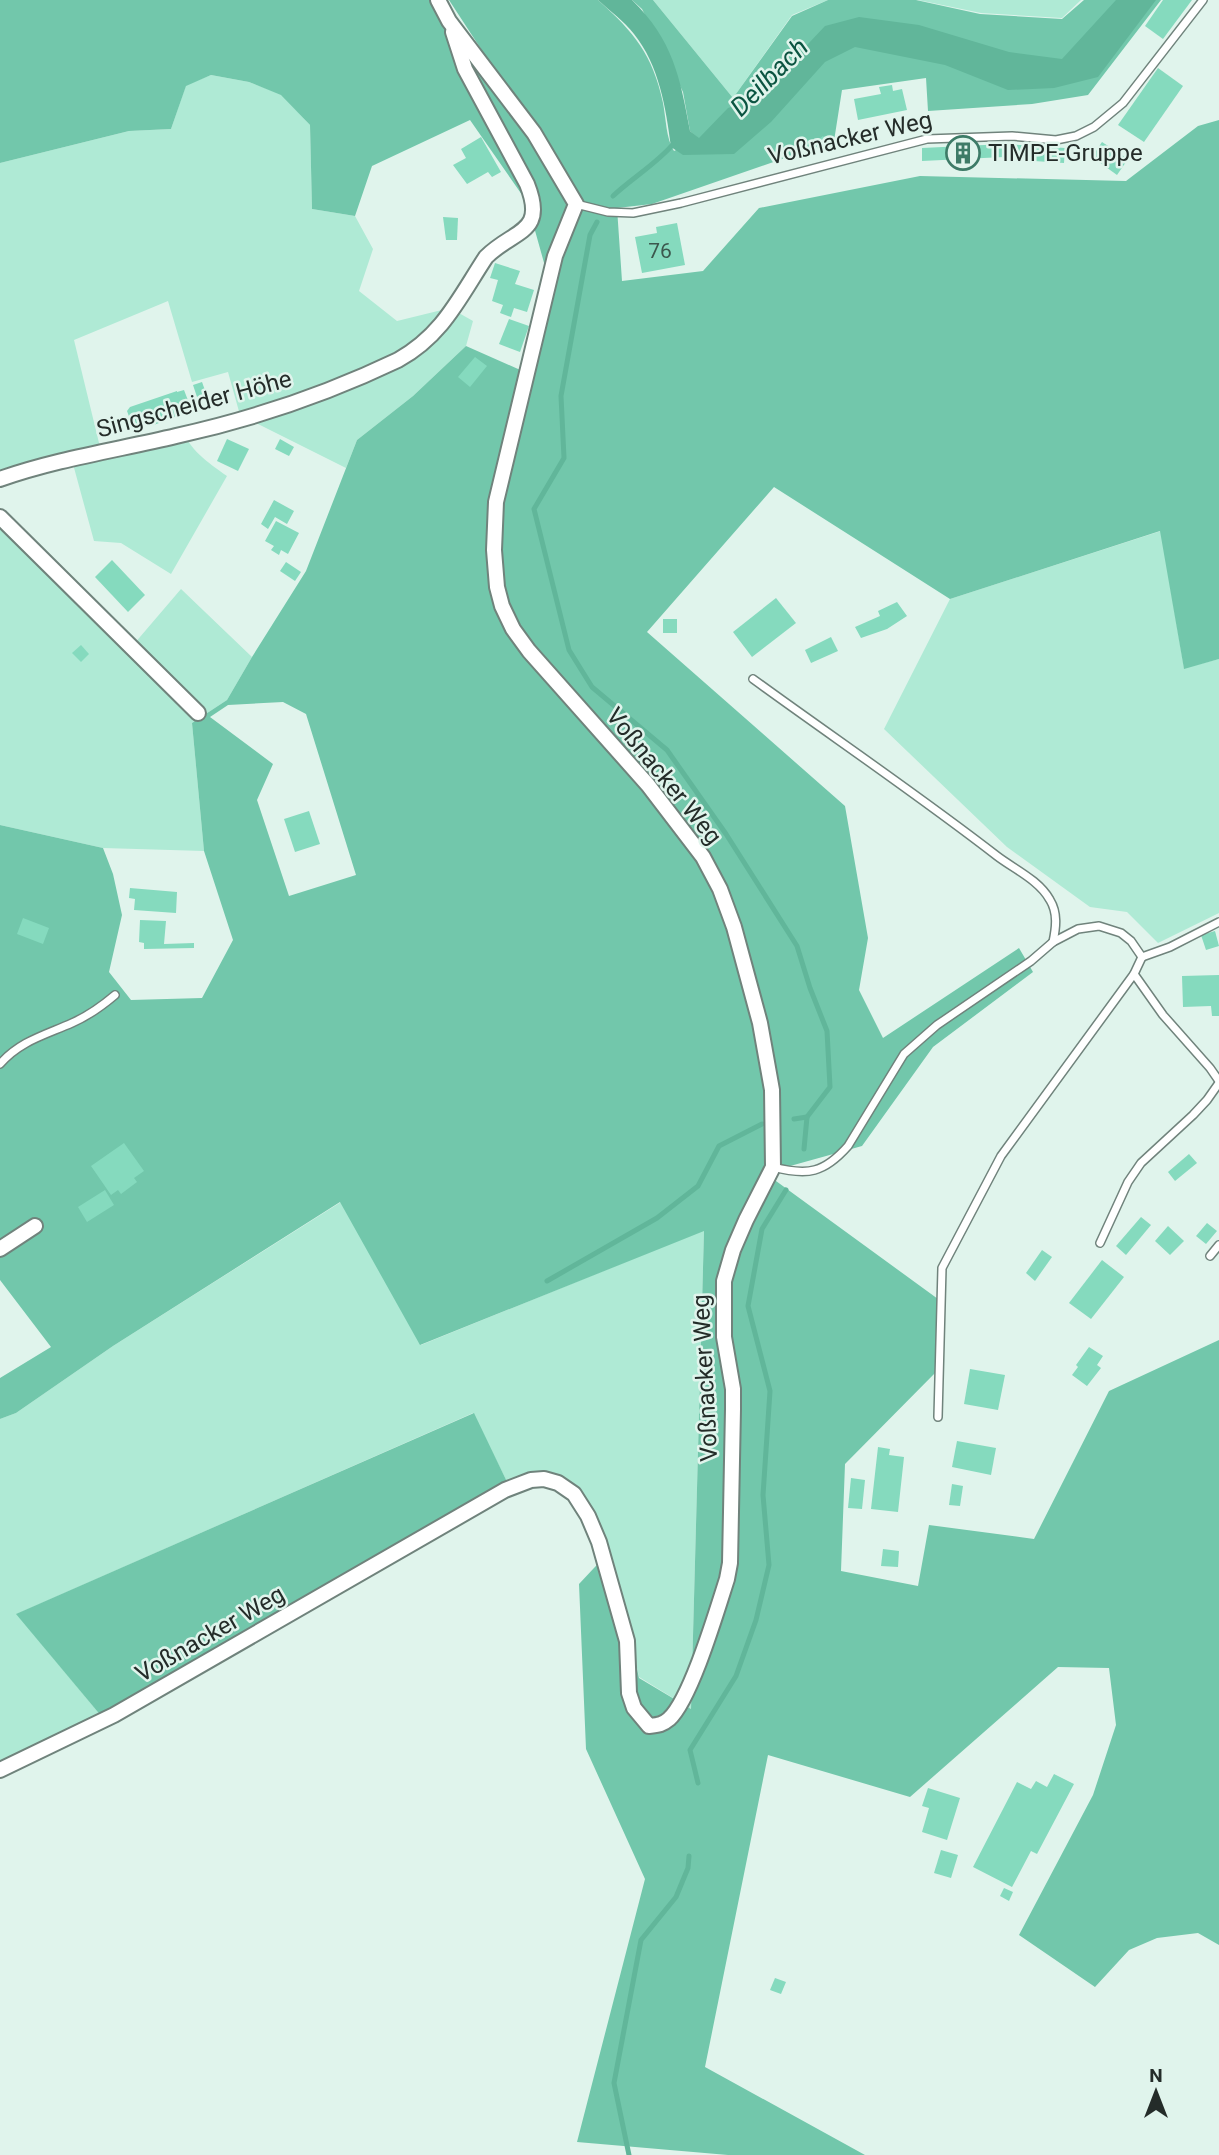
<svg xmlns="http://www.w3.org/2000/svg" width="1219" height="2155" font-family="Roboto,sans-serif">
	<rect width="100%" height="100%" fill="#e0f4ec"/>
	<g fill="#afead5">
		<path d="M653,0H828L792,15L733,98Z"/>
		<path d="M918,0H1081L1062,18L981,13Z"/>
		<path d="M211,75L249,82L281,94L310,125L312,209L355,216L373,249L359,291L397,321L450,308L473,321L466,346L413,396L357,440L346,468L240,415L228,372L192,382L168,301L74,340L100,447L181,428C190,450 207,462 227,476L171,574L121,543L94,541L73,464L8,482L0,488V163L129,131L171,129L186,85Z"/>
		<path d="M0,511L134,644L181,589L252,657L227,700L192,723L204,851L103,848L0,825Z"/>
		<path d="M1161,531L1184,668L1219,659V913L1158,943L1127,912L1090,907L1007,847L884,729L950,599Z"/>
		<path d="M341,1202L421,1345L704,1230L691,1709L639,1677L614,1564L578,1489L553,1478L509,1486L473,1413L17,1614L102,1717L0,1763V1419L16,1413L113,1346Z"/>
	</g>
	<g fill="#72c7ab" fill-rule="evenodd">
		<path d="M0,0H429L517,125L530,124L449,0H598C634,32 653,55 663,103C666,118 666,139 674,151L699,139L690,131L683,92L642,9L632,0H653L733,98L792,16L828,0H916L980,14L1062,19L1084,0H1161L1088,95L1032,104L928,111L926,78L842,90L834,141L652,204L617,208L622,281L703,271L759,208L920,176L1126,181L1198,126L1219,120V659L1184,669L1160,531L950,599L774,487L647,632L845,806L868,938L859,990L883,1038L1019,948L1033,972L933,1047L862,1146L765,1173L938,1299L937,1371L845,1464L841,1571L918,1586L929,1525L1034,1539L1109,1391L1219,1340V1945L1198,1933L1157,1938L1129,1950L1095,1987L1019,1935L1093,1795L1116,1725L1109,1668L1058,1667L910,1797L768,1755L705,2067L865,2155H728L577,2142L645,1879L586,1749L579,1584L609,1552L613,1563L639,1678L691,1709L704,1231L420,1345L340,1202L113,1346L16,1413L0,1419V1378L51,1347L0,1280V825L103,848L113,874L122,915L109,972L131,1000L202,998L233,940L204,851L192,723L227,700L252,657L306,571L357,440L413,396L466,346L527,373L548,277L527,202L470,120L372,166L355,216L312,209L310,125L281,95L249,82L211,75L186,86L171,129L129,131L0,163ZM283,702L306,714L356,875L289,896L257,800L273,764L210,717L228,705Z"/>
		<path d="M474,1413L509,1486L102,1717L16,1614Z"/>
	</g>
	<path fill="#61b69a" d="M598,0H632C673,40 680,77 690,131L699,138L728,108L757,98L825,26L859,17L919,25L1009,52L1062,59L1116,0H1156L1098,77L1054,88L1008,90L945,65L855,47L825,62L771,122L734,154L683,155L671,147C666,108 659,65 634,34C624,21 610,11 598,0Z"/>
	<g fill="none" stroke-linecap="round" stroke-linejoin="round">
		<g stroke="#61b69a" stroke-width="5">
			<path d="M613,196C631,179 660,161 674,143"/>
			<path d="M597,222L590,235L561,396L564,458L534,509L569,650L592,687L667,750L726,834L797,946L810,988L827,1031L830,1087L807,1117L804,1149"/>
			<path d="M794,1119L807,1117"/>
			<path d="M547,1281L657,1218L698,1186L719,1146L762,1124"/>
			<path d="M698,1783L690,1750L736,1676L756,1620L769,1565L763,1495L770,1391L748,1306L762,1229L786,1190"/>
			<path d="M629,2155L614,2083L641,1940L676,1897L688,1868L689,1856"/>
		</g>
	</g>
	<g fill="#85dabe">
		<path d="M1163,0H1192L1163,39L1145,26Z"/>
		<path d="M1158,68L1183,86L1144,142L1118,125Z"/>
		<path d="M892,85L893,91L902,89L907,110L858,120L854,99L881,94L879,87Z"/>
		<path d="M823,136L830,146L821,153L814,143Z"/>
		<path d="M481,137L501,172L492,177L488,172L467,184L453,165L466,158L461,149Z"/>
		<path d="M1102,142L1128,159L1117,175L1092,157Z"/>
		<path d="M1005,144L1065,148L1064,163L1004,159V157L922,161V148Z"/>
		<path d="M443,217L458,218L457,240H446Z"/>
		<path d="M677,223L685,265L642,273L635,237L657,233L656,227Z"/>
		<path d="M495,263L520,271L515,284L534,290L527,312L514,308L511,317L500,313L503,305L492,301L498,280L490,278Z"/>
		<path d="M509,319L529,326L520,352L499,344Z"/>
		<path d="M475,357L487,366L470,387L458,377Z"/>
		<path d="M202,382L206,393L197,397L193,385Z"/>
		<path d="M184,390L189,403L177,407L180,415L151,426L149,421L133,427L127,411L130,407L177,391V392Z"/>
		<path d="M227,439L249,449L238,471L217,461Z"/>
		<path d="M280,439L294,447L289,456L275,449Z"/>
		<path d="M274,500L294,511L287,524L275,517L268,529L261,524Z"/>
		<path d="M276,521L299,533L288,554L281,550L279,555L271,550L274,546L265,541Z"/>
		<path d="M112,560L145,595L128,612L95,577Z"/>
		<path d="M286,562L301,572L295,581L280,571Z"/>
		<path d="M776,598L796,623L752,657L733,632Z"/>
		<path d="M897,602L907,616L887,629L861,638L855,627L880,616L878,611Z"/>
		<rect x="663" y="619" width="14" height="14"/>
		<path d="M831,637L838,651L811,663L805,650Z"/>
		<path d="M81,645L89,654L81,662L72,653Z"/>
		<path d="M309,811L320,844L295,852L284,819Z"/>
		<path d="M130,888L177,892L176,913L134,910L135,899L129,898Z"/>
		<path d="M23,918L49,928L43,944L17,934Z"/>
		<path d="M140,920L166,921L164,944L194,943V948L144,949V943L139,942Z"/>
		<path d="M1215,931L1219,946L1206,950L1201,935Z"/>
		<path d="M1219,975V1016H1212L1211,1006L1183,1007L1182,976Z"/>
		<path d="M124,1143L144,1171L134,1178L137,1182L121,1194L118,1190L111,1195L91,1166Z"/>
		<path d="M1189,1154L1197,1163L1175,1181L1168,1172Z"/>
		<path d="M105,1190L114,1205L87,1222L78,1207Z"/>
		<path d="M1141,1217L1151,1225L1126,1255L1116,1246Z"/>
		<path d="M1207,1223L1217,1231L1206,1244L1196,1236Z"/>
		<path d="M1168,1226L1184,1241L1170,1255L1155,1241Z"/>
		<path d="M1042,1250L1052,1257L1035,1281L1026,1273Z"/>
		<path d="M1102,1260L1124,1277L1091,1319L1069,1303Z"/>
		<path d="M1089,1347L1103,1356L1097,1365L1101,1368L1087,1386L1072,1375L1078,1367L1076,1365Z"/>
		<path d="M970,1369L1005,1375L998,1410L964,1404Z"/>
		<path d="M957,1441L996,1448L991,1475L952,1467Z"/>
		<path d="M878,1447L890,1449L889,1455L904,1457L898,1512L871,1509Z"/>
		<path d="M851,1478L865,1480L862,1509L848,1508Z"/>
		<path d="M952,1484L963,1486L960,1506L949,1505Z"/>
		<path d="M883,1549L899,1551L898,1567L881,1566Z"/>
		<path d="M1054,1774L1074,1784L1037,1854L1031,1851L1012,1887L973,1867L1017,1782L1031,1789L1036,1781L1047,1787Z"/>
		<path d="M928,1788L960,1798L947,1840L922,1832L929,1808L922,1806Z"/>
		<path d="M941,1850L958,1855L951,1878L934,1873Z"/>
		<path d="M1004,1888L1013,1892L1009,1901L1000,1896Z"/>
		<path d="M775,1978L786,1982L781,1994L770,1990Z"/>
	</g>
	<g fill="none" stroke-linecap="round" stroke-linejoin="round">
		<g stroke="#70837c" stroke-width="10">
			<g id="lane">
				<path d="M576,204L608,212L633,213L681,203L927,139L1012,136L1056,140L1076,136L1094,127L1123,103L1203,0"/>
				<path d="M753,679C834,738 917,794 997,856C1014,869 1039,880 1050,900C1058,913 1056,928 1053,942"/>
				<path d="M1142,957L1170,947L1219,922"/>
				<path d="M1134,974L1163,1015L1210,1068L1219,1081"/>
				<path d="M0,1064C20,1041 45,1035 72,1023C88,1016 102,1006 115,995"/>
				<path d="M773,1167C808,1176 824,1173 848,1146L904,1054L937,1025L1031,961L1053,942L1078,929L1099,926L1121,933L1131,941L1142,957"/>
				<path d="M1100,1243L1128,1182L1141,1163L1193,1115L1207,1100L1219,1083"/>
				<path d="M1210,1256L1219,1245"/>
				<path d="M938,1417L942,1268L1001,1156L1134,974L1142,957"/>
			</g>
		</g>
		<g stroke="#70837c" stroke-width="18">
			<g id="street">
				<path d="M0,479C57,459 117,450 176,436C253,419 327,394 398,360C443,335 459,298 486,257C514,229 547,234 527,184L465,69L453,32"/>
				<path d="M0,517L198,713"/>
				<path d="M0,1249L35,1226"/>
				<path d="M0,1770L114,1715L505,1490L531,1480L544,1479L558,1483L574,1494L588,1516L599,1542L627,1641L629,1693L634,1708L649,1726C658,1725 662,1725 669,1719C691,1699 717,1610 727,1579L730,1563L733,1409V1389L724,1337V1281L733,1250L746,1220L773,1167L772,1090L760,1023L734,927L720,889L703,857L648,785L529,651L513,629L502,606L497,587L494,550L496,502L555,256L576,204L534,133L449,21L438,0"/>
			</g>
		</g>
		<use href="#lane" stroke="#fff" stroke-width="7"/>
		<use href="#street" stroke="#fff" stroke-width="14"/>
	</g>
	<defs>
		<g id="building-ring" transform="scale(1.75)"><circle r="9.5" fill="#e0f4ec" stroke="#3d7b67" stroke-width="1.5"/><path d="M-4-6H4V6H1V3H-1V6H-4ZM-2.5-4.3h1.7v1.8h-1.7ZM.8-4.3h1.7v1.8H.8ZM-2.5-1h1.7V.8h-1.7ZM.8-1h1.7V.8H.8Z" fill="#3d7b67"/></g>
	</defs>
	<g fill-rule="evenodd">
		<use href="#building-ring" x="963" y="153"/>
	</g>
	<g text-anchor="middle" stroke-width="5" stroke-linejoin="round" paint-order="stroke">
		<g font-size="21" fill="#3c584e">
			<text x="660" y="258">76</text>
		</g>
		<g font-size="24" fill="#242c29" stroke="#e0f4ec">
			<text transform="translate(850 138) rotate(-13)" y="8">Voßnacker Weg</text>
			<text transform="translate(194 404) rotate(-15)" y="8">Singscheider Höhe</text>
			<text transform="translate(664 776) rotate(51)" y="8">Voßnacker Weg</text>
			<text transform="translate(705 1378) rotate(-93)" y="8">Voßnacker Weg</text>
			<text transform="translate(210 1634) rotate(-30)" y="8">Voßnacker Weg</text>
		</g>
		<g font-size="24" fill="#242c29" stroke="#e0f4ec" text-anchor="start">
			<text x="988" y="161">TIMPE-Gruppe</text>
		</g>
		<g font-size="26" font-style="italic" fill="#0b5441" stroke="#e0f4ec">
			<text transform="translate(769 77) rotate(-45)" y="9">Deilbach</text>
		</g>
	</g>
	<g transform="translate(1156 2092)" stroke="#e0f4ec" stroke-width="5" paint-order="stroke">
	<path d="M0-5L12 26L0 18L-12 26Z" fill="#242c29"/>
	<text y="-10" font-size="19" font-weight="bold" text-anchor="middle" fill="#242c29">N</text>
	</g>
</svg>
